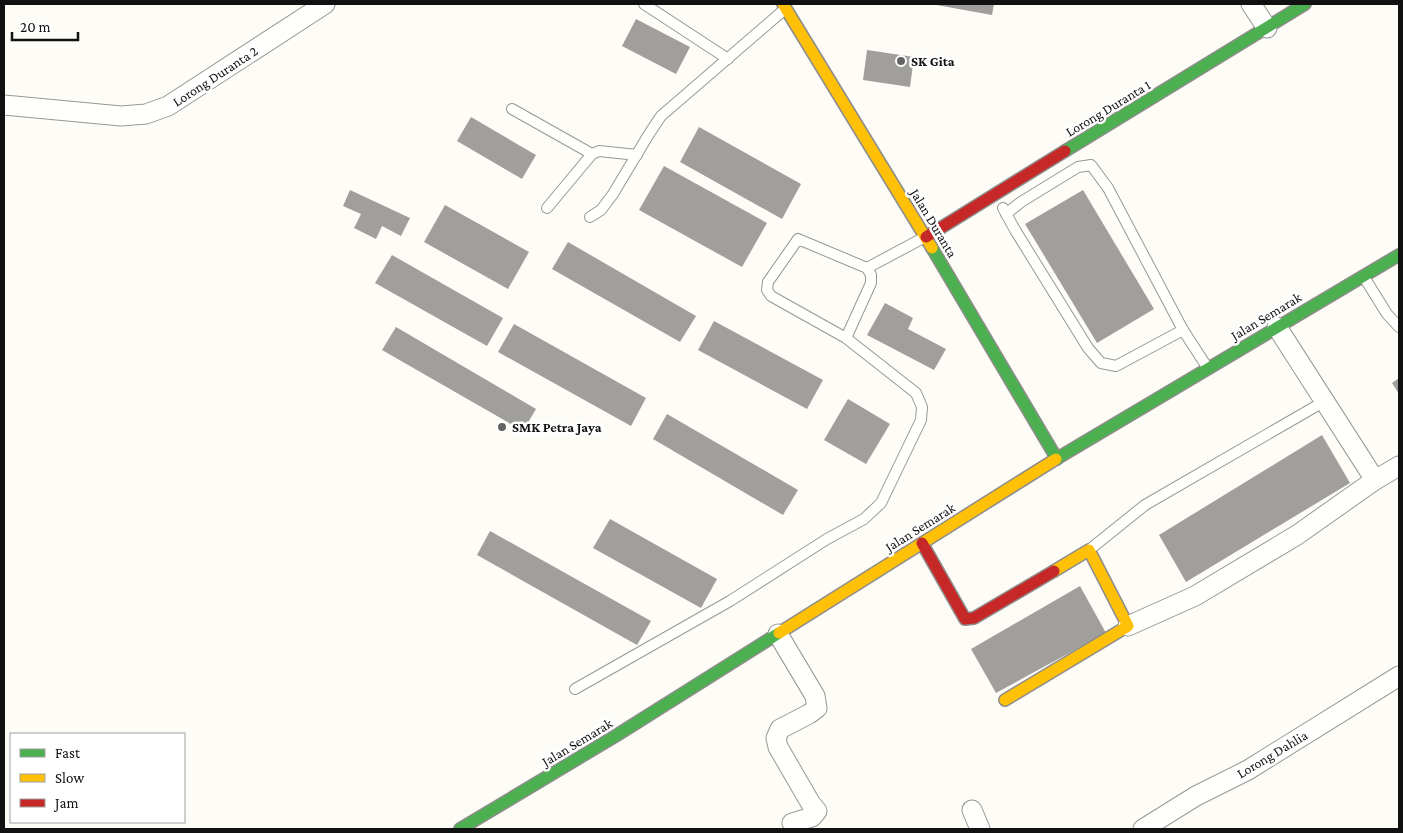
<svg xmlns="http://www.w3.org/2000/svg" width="1403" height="833" font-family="'Crimson Pro',serif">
	<rect width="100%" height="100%" fill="#fdfcf7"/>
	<g fill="#a19f9c">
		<path d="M931,4H994L992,15Z"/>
		<path d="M636,19L690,47L676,74L622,46Z"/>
		<path d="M867,50L914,57L910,87L863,80Z"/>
		<path d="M471,117L536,155L522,179L457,141Z"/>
		<path d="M699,127L801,184L782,219L680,162Z"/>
		<path d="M664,166L767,223L742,267L639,210Z"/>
		<path d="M350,190L410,218L401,236L382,226L376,239L354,228L361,214L343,206Z"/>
		<path d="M1083,190L1154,309L1097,343L1025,224Z"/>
		<path d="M445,205L529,252L508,289L424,242Z"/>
		<path d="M568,242L696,316L680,342L552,269Z"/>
		<path d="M392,255L503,318L487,346L375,283Z"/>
		<path d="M885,303L913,318L908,329L946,349L934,370L867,335Z"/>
		<path d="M714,321L823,380L807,409L698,350Z"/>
		<path d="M514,324L646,398L631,426L498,352Z"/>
		<path d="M396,327L536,409L523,431L382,350Z"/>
		<path d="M1399,378V394L1392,383Z"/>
		<path d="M848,399L890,424L866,464L824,440Z"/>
		<path d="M667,414L798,490L783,515L653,439Z"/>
		<path d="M1322,435L1350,483L1186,582L1159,535Z"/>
		<path d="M610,519L717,579L701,608L593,548Z"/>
		<path d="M490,531L651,621L637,645L477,555Z"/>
		<path d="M1080,586L1106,633L996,693L971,649Z"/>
	</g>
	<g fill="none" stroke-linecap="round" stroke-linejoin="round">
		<g stroke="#979795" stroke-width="12">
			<g id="lane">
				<path d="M644,4L728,59"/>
				<path d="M512,109L592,154"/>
				<path d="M547,208L592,154L599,151L637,155"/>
				<path d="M1003,208L1015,230L1088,348L1101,363L1116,366L1183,330"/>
				<path d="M1006,214L1021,202L1078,167L1091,165L1108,188L1183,330L1207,367"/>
				<path d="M590,217L601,210L613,194L649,134L661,116L785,9"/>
				<path d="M867,268L925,237"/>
				<path d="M1364,277L1387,314L1399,327"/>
				<path d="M1089,550L1145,505L1325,401"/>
				<path d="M575,689L730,601L827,539L864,519L881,503L921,420L922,407L916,393L846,338L771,296L767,290L768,282L798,239L867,268L871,275V283L846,338"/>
			</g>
		</g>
		<g stroke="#979795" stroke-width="21">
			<g id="street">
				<path d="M1251,4L1267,28"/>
				<path d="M4,105L121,116L146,114L168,106L325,4"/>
				<path d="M1277,327L1375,480"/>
				<path d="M1128,626L1195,596L1297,535L1375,480L1399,466"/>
				<path d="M778,634L815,696L817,708L809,714L780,729L776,738L778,747L811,804L817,811L812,817L792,823"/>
				<path d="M972,810L980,829"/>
				<path d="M1143,829L1196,796L1248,770L1399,676"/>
			</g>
		</g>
		<g stroke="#8e8d8b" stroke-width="14">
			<g id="fast">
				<path d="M1065,151L1305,4"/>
				<path d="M932,248L1057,459"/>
				<path d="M1056,459L1399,255"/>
				<path d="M460,829L617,735L779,633"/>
			</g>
		</g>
		<g stroke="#8e8d8b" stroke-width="14">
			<g id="slow">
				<path d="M783,4L932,248"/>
				<path d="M779,633L1056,459"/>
				<path d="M1005,700L1128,626L1089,550L1054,571"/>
			</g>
		</g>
		<g stroke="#8e8d8b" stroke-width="14">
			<g id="jam">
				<path d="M926,237L1065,151"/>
				<path d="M922,543L965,619L974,618L1054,571"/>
			</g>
		</g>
		<use href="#lane" stroke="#fffffe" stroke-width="10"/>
		<use href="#street" stroke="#fffffe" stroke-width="19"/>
		<use href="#fast" stroke="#4caf50" stroke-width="11"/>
		<use href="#slow" stroke="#ffc107" stroke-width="11"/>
		<use href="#jam" stroke="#c62828" stroke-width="11"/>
	</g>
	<g fill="#646362" stroke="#fff" stroke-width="2">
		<circle cx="901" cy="61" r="5"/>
		<circle cx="502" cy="427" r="5"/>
	</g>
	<g text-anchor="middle" stroke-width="5" stroke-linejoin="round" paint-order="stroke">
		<g font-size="14" font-weight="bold" fill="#111" stroke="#fff" text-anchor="start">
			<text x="911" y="66">SK Gita</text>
			<text x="512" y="432">SMK Petra Jaya</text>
		</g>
		<g font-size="14" fill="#111" stroke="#fff">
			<text transform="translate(215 76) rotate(-33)" y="5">Lorong Duranta 2</text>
			<text transform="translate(1108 108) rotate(-31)" y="5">Lorong Duranta 1</text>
			<text transform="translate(934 223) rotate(59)" y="5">Jalan Duranta</text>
			<text transform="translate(1266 316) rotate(-31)" y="5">Jalan Semarak</text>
			<text transform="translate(920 527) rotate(-32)" y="5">Jalan Semarak</text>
			<text transform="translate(577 742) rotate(-31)" y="5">Jalan Semarak</text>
			<text transform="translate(1272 754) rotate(-31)" y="5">Lorong Dahlia</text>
		</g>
	</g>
	<rect width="1403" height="833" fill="none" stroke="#111111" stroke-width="10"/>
	<rect x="10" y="733" width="175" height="90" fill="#ffffff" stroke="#a0a0a0"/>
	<rect x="20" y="749" width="25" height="8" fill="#4caf50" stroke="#a0a0a0"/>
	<text x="55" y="758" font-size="15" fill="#111111">Fast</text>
	<rect x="20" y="774" width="25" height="8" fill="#ffc107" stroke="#a0a0a0"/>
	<text x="55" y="783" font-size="15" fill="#111111">Slow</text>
	<rect x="20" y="799" width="25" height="8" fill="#c62828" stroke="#a0a0a0"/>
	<text x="55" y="808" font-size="15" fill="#111111">Jam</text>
	<path d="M12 32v8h66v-8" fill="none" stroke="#111111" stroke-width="2.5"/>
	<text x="20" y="32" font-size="15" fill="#111111" stroke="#ffffff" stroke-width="4" paint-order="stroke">20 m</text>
</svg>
